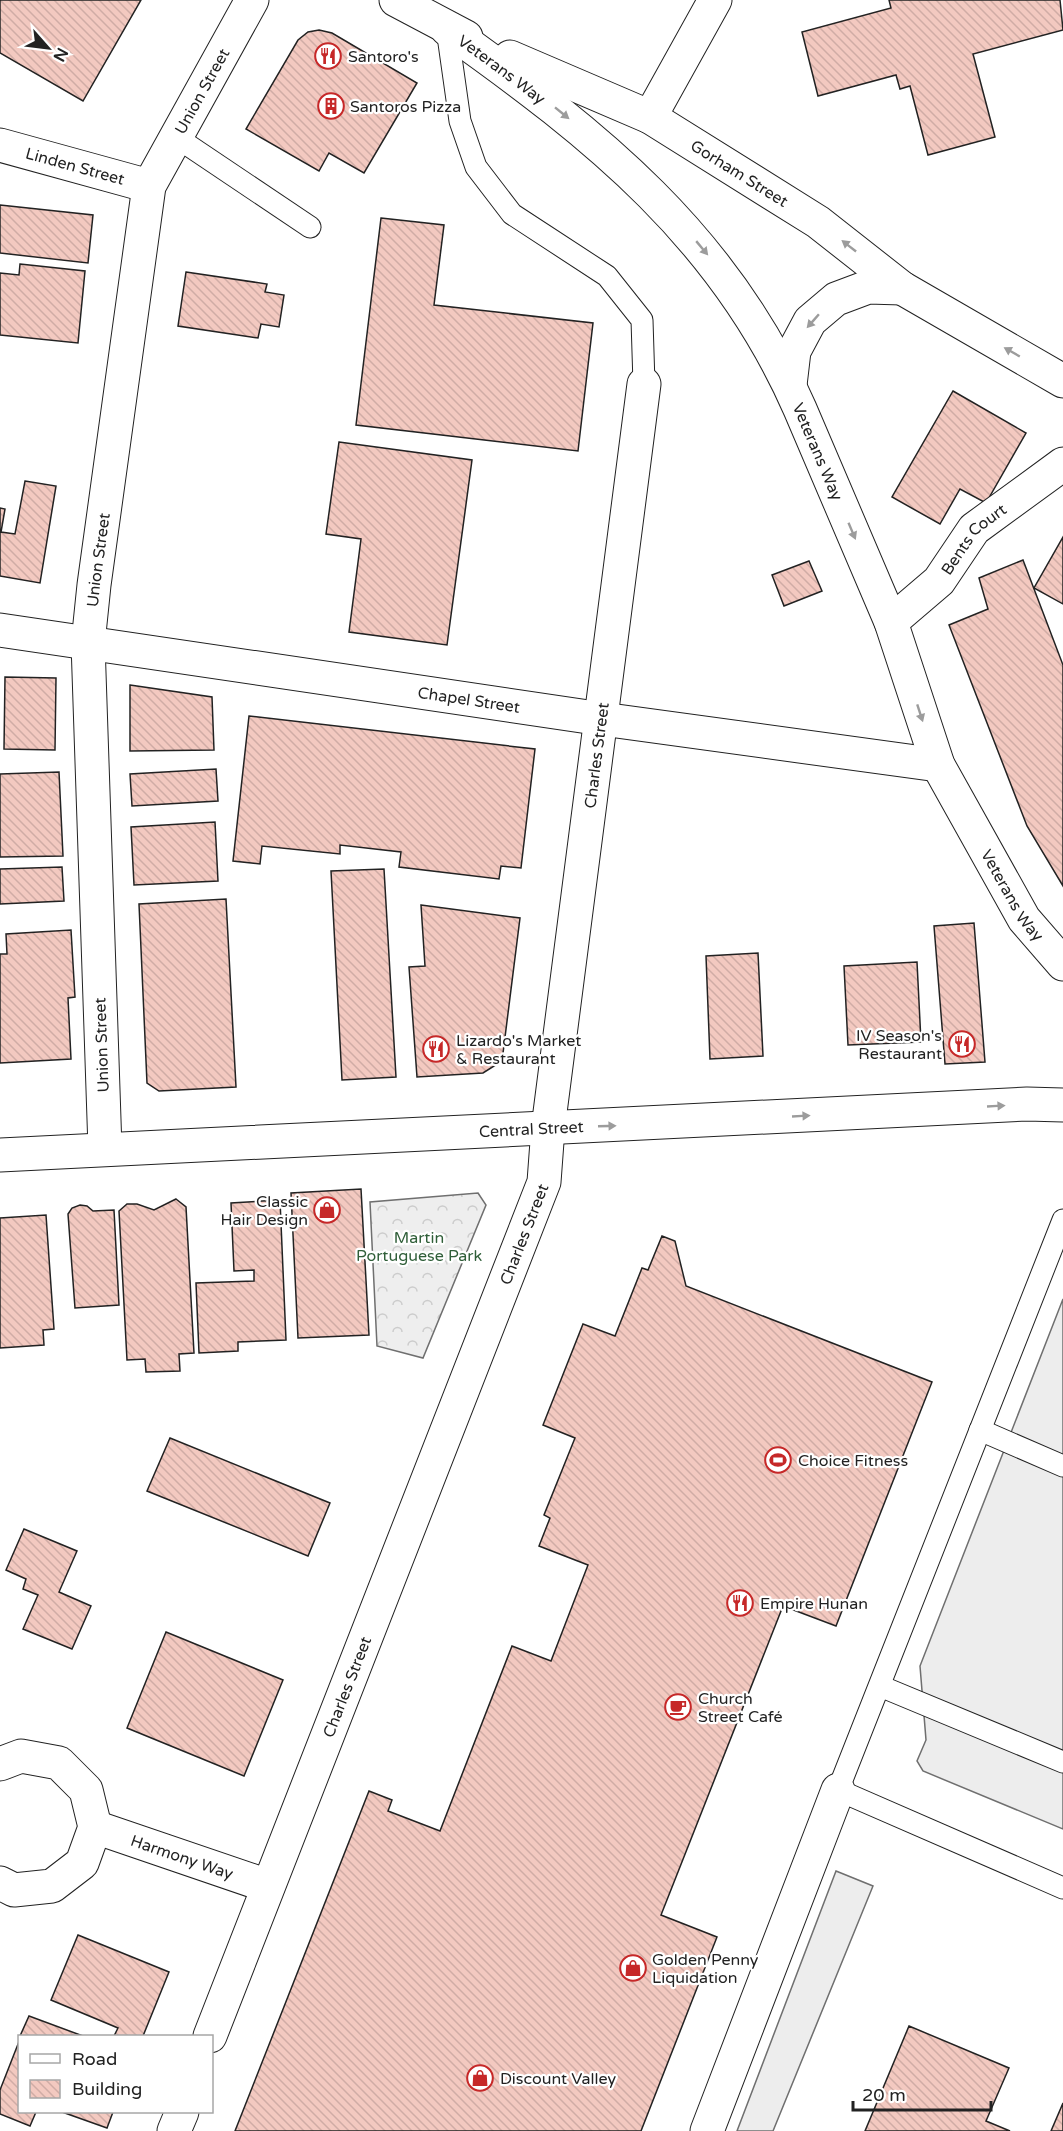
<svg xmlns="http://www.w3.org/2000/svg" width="1063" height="2131" font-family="'Varela Round',sans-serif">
	<defs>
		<pattern id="forest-crowns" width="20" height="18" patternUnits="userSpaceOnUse" patternTransform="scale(1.5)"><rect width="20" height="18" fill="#eee"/><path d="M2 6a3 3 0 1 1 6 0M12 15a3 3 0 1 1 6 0" fill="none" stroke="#ccc"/></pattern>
		<pattern id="building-back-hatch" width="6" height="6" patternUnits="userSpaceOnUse" patternTransform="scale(1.5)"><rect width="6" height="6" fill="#f3c9c0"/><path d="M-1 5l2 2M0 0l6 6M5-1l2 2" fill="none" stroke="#d0aca5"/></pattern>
	</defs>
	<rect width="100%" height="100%" fill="#fff"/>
	<path fill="url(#forest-crowns)" stroke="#6f6f6f" stroke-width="1.5" d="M478,1193L486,1205L423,1358L377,1346L370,1202Z"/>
	<g fill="#ededed" stroke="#6f6f6f" stroke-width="1.5">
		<path d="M1063,1299V1829L923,1771L917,1761L926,1740L920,1666Z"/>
		<path d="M836,1871L873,1886L773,2131H737Z"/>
	</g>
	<g fill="url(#building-back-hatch)" stroke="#222" stroke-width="1.5">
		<path d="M0,0H141L83,101L0,53Z"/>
		<path d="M889,0H1060L1063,30L973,54L995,137L928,155L910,86L900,89L896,75L818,96L802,32L891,8Z"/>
		<path d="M319,30L332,33L417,83L364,173L329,153L319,171L246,129L298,40L308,32Z"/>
		<path d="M0,205L93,215L88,263L0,253Z"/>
		<path d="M381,218L444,225L434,305L593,323L578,451L356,425Z"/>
		<path d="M20,264L85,271L78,343L0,335V273L19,275Z"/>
		<path d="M186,272L267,284L265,292L284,295L279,327L261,324L258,338L178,326Z"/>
		<path d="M953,391L1026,433L986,503L960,489L940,524L892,497Z"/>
		<path d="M339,442L472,460L447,645L349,632L361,539L326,534Z"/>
		<path d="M25,481L56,486L40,583L0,576V508L5,509L1,532L15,534Z"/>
		<path d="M1063,537V604L1034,588Z"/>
		<path d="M1023,560L1063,665V886L1027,826L949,625L988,609L979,578Z"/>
		<path d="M809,561L822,591L784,606L772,575Z"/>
		<path d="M5,677L56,678L55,750L4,749Z"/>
		<path d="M130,685L212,697L214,750L130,751Z"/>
		<path d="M249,716L535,749L521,868L501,866L499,879L399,867L401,852L340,845V854L262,846L260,864L233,861Z"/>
		<path d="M216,769L218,801L132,806L130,774Z"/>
		<path d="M59,772L63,856L0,857V774Z"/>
		<path d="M215,822L218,881L134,885L131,827Z"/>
		<path d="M62,867L64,901L0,904V869Z"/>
		<path d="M384,869L396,1077L342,1080L331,871Z"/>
		<path d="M226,899L236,1087L159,1091L147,1083L139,904Z"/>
		<path d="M421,905L520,918L502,1061L483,1073L417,1077L409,967L425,966Z"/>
		<path d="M974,923L985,1062L945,1064L934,926Z"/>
		<path d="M71,930L75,997L68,998L71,1059L0,1063V954H7L6,934Z"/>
		<path d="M758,953L763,1056L710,1059L706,956Z"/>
		<path d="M917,962L921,1042L848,1045L844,966Z"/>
		<path d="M361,1189L369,1335L298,1338L291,1193Z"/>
		<path d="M176,1199L186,1207L194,1353L179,1354L180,1371L146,1372L145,1359L127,1360L119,1211L127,1204H137L154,1210Z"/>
		<path d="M280,1200L286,1340L238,1342V1351L199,1353L196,1283L254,1281V1270L234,1271L231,1203Z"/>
		<path d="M80,1205L87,1206L93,1211L114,1210L119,1305L75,1308L68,1214L72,1208Z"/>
		<path d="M46,1215L54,1329L43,1330L44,1345L0,1348V1218Z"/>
		<path d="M662,1236L675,1241L686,1286L932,1382L836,1626L783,1606L661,1915L717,1937L641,2131H235L369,1791L392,1800L388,1811L440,1831L512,1646L551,1661L588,1565L539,1546L550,1518L544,1515L575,1438L543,1425L583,1324L615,1336L642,1268L648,1270Z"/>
		<path d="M170,1438L330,1503L308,1556L147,1491Z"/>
		<path d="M24,1529L77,1551L59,1592L91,1606L72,1649L23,1629L38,1595L23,1589L26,1579L6,1570Z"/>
		<path d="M166,1632L283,1680L244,1776L127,1728Z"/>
		<path d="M78,1935L169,1972L143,2036H114L118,2028L51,2000Z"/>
		<path d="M29,2016L83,2036H20Z"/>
		<path d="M909,2026L1009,2068L986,2121L1010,2131H865Z"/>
		<path d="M20,2039V2112H36L30,2126L0,2114V2090Z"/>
		<path d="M1063,2103V2131H1051Z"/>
		<path d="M62,2112H113L107,2128Z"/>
	</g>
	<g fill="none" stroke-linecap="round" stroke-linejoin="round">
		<g stroke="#222" stroke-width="23">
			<g id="service">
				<path d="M447,29L460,121L476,167L512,214L607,276L642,320L644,384"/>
				<path d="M176,137L310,227"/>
				<path d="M1063,1220L838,1790L1063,1888"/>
				<path d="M980,1430L1063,1466"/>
				<path d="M880,1686L1063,1762"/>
			</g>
		</g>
		<g stroke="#222" stroke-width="35">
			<g id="minor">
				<path d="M650,117L715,0"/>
				<path id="s1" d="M0,145L149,186"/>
				<path id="s2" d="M891,622L939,581L974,529L1063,464"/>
				<path id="s3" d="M0,630L602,719L938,765"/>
				<path id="s4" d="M105,1149L88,643L94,585L149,186L252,0"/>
				<path d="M0,1764L21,1756L59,1763L86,1790L95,1827L82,1863L52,1886L14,1890L0,1883"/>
				<path id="s5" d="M95,1827L268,1886"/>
				<path id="s6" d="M210,2036L544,1182L548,1128L644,384"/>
				<path d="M174,2131L182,2112"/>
				<path d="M707,2131L838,1790"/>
			</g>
		</g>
		<g stroke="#222" stroke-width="35">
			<g id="tertiary">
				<path id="s7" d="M0,1155L1027,1104L1063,1105"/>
			</g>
		</g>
		<g stroke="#222" stroke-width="35">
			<g id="secondary">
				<path d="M396,0L466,37"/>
				<path id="s8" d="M447,29C596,135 725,237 800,409L891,622L938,765L1024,919L1063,964"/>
				<path id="s9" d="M510,57L650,117L818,222L902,288L1063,381"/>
				<path d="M790,385L794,351L810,321L836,299L868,287L902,288"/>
			</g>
		</g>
		<use href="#service" stroke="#fff" stroke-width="21"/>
		<use href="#minor" stroke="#fff" stroke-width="33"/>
		<use href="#tertiary" stroke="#fff" stroke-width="33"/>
		<use href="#secondary" stroke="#fff" stroke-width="33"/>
	</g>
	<defs><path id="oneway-solid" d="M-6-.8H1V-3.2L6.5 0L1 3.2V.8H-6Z" transform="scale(1.5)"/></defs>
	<g fill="#9c9c9c">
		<use href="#oneway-solid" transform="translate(562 113) rotate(39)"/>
		<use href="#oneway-solid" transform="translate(849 246) rotate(-142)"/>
		<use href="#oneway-solid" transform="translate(702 248) rotate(50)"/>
		<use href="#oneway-solid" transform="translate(813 321) rotate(131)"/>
		<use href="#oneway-solid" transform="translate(1012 352) rotate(-150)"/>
		<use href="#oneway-solid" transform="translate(852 531) rotate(67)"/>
		<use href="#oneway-solid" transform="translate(920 713) rotate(72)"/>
		<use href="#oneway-solid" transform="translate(996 1106) rotate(-3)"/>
		<use href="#oneway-solid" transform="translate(801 1116) rotate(-3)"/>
		<use href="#oneway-solid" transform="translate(607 1126) rotate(-2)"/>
	</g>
	<defs>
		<g id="restaurant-ring" transform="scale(1.35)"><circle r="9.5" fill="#fff" stroke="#c62828" stroke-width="1.5"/><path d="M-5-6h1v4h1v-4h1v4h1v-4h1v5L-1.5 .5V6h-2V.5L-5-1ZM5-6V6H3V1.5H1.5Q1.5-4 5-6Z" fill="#c62828"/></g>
		<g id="building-ring" transform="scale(1.35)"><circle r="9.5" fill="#fff" stroke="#c62828" stroke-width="1.5"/><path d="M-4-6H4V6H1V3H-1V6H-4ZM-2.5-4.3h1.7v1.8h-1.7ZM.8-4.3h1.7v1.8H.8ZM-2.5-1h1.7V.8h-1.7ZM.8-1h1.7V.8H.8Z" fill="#c62828"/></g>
		<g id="shop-ring" transform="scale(1.35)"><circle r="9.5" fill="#fff" stroke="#c62828" stroke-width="1.5"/><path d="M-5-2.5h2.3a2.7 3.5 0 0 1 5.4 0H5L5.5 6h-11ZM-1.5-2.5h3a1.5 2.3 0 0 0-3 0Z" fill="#c62828"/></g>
		<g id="stadium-ring" transform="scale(1.35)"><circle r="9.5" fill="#fff" stroke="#c62828" stroke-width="1.5"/><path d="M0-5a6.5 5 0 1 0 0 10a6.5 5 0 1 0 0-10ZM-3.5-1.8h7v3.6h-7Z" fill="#c62828"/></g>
		<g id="cafe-ring" transform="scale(1.35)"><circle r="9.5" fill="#fff" stroke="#c62828" stroke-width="1.5"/><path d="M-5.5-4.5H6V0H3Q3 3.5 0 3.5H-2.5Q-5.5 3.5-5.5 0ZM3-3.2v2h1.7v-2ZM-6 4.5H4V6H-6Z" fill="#c62828"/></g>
	</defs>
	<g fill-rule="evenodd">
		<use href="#restaurant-ring" x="328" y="56"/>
		<use href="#building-ring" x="331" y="106"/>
		<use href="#restaurant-ring" x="962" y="1044"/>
		<use href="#restaurant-ring" x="436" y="1049"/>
		<use href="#shop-ring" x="327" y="1210"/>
		<use href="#stadium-ring" x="778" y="1460"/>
		<use href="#restaurant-ring" x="740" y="1603"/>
		<use href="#cafe-ring" x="678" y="1707"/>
		<use href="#shop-ring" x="633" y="1968"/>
		<use href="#shop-ring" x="480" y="2078"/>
	</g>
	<g text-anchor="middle" stroke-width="4.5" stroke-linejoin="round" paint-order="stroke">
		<g font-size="16" fill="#222" stroke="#fff" text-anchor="start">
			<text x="348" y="62">Santoro's</text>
			<text x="350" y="112">Santoros Pizza</text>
			<text x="942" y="1041" text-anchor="end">IV Season's<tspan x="942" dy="18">Restaurant</tspan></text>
			<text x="456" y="1046">Lizardo's Market<tspan x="456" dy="18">&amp; Restaurant</tspan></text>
			<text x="308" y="1207" text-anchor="end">Classic<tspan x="308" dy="18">Hair Design</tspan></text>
			<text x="798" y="1466">Choice Fitness</text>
			<text x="760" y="1609">Empire Hunan</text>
			<text x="698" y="1704">Church<tspan x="698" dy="18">Street Café</tspan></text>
			<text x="652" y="1965">Golden Penny<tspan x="652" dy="18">Liquidation</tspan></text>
			<text x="500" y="2084">Discount Valley</text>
		</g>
		<g font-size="16" fill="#222" stroke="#fff">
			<text dy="6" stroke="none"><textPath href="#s8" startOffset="68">Veterans Way</textPath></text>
			<text dy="6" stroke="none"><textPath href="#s4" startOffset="1076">Union Street</textPath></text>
			<text dy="6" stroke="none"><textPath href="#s1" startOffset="78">Linden Street</textPath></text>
			<text dy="6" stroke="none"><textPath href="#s9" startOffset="258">Gorham Street</textPath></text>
			<text dy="6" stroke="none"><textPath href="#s8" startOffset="572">Veterans Way</textPath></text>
			<text dy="6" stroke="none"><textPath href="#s2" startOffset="118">Bents Court</textPath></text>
			<text dy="6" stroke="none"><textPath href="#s4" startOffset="590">Union Street</textPath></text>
			<text dy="6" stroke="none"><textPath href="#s3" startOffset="474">Chapel Street</textPath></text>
			<text dy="6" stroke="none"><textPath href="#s6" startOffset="1347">Charles Street</textPath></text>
			<text dy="6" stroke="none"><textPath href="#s8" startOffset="1058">Veterans Way</textPath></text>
			<text transform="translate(101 1045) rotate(-92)" y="6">Union Street</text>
			<text dy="6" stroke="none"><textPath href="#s7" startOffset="532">Central Street</textPath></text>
			<text dy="6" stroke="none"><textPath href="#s6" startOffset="861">Charles Street</textPath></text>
			<text dy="6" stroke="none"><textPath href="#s6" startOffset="375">Charles Street</textPath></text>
			<text dy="6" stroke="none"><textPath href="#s5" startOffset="92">Harmony Way</textPath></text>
		</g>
		<g font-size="16" fill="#2f5e38" stroke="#fff">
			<text x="419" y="1243">Martin<tspan x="419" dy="18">Portuguese Park</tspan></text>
		</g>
	</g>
	<rect x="18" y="2035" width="195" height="78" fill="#ffffff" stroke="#a7a7a7" stroke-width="1.5"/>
	<rect x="30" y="2054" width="30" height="9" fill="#ffffff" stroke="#a7a7a7" stroke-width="1.5"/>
	<text x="72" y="2065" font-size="18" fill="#222222">Road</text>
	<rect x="30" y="2080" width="30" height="18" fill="url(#building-back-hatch)" stroke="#a7a7a7" stroke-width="1.5"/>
	<text x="72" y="2095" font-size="18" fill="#222222">Building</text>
	<g transform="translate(48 48) rotate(118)" stroke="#ffffff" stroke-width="4.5" paint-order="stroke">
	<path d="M0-4.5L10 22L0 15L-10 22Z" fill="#222222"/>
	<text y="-9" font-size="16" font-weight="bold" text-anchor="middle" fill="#222222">N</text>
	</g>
	<path d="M853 2101v9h138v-9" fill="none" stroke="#222222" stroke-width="3"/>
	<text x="862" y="2101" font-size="18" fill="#222222" stroke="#ffffff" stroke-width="4.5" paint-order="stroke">20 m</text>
</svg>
